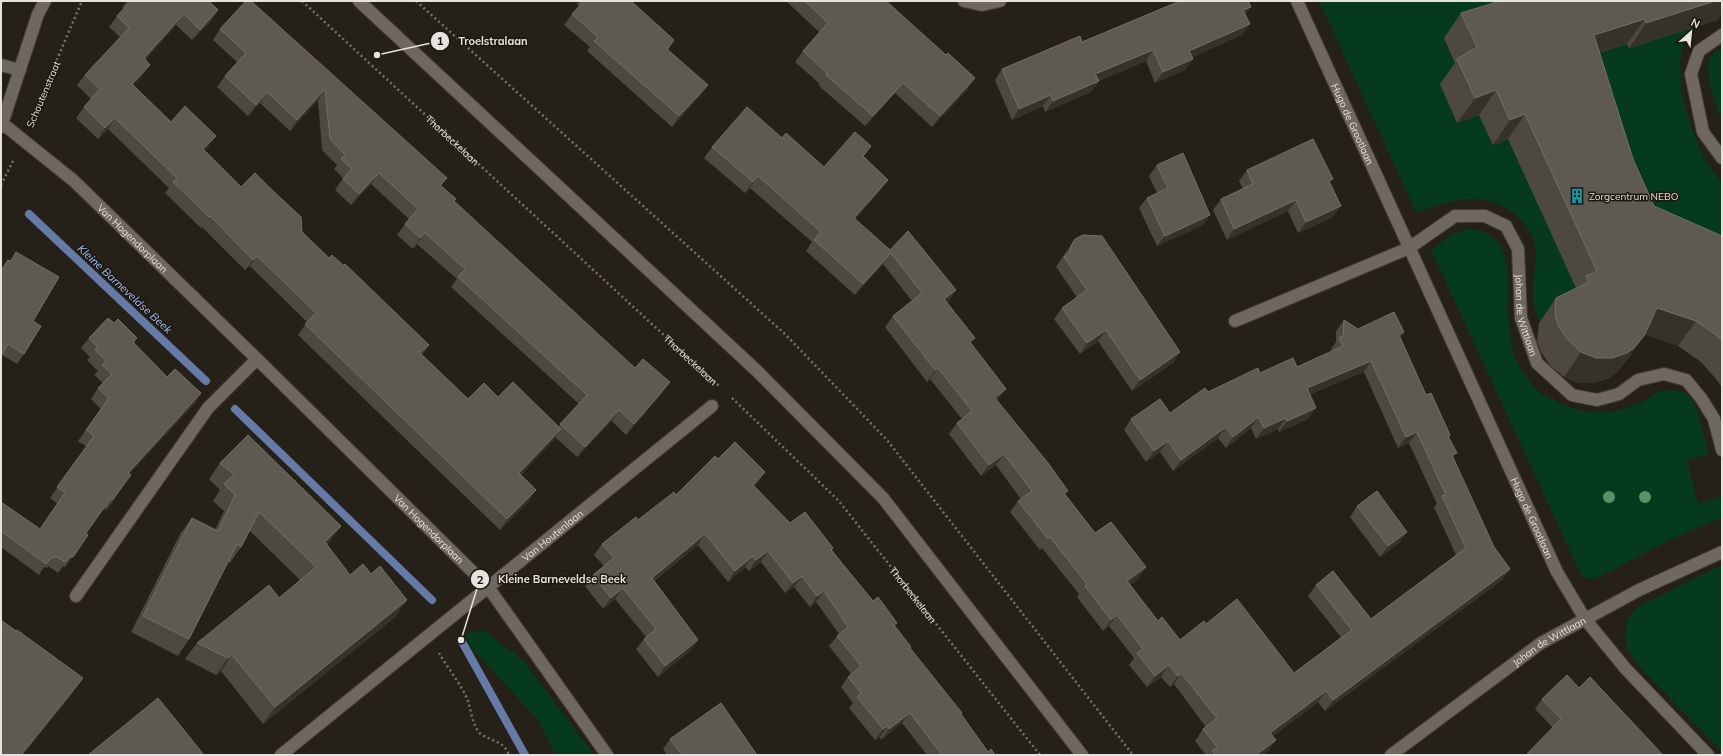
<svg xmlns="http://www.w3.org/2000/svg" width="1723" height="756" font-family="Mulish,sans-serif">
	<rect width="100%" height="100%" fill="#262118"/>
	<g fill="#053b1c">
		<path d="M1319,1H1565L1511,134L1586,305L1548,338C1543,327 1535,314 1533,301C1531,284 1538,266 1535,249C1532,221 1504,200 1475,199C1455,199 1435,206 1416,212Z"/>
		<path d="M1722,1V15L1712,17L1693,28L1684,41L1680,58L1681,91L1692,129L1704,159L1722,184V269L1629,226L1566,33Z"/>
		<path d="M1722,48V121C1716,107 1703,71 1710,57C1713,53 1717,50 1722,48Z"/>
		<path d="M1471,229C1515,236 1508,276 1508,309C1509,323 1510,338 1513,351C1516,366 1529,381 1539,392C1543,395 1548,397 1552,399C1582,416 1609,416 1640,403C1647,400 1653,394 1661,391C1670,389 1686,391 1692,399C1697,406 1706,444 1709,454L1687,460L1698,504L1722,496V517L1668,541L1595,579L1582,577L1431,250L1455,232Z"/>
		<path d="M1722,565V752L1637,664L1627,649L1626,639L1627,620L1637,607Z"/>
		<path d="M483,630L524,661L594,755H556L538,720L469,645L465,634Z"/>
	</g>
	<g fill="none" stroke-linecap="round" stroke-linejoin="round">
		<g stroke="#657aa6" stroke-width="8">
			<path d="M29,214L206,381"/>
			<path d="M235,409L432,600"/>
			<path d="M461,640L525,755"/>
		</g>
		<g stroke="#433e38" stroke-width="14">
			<path id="lane" d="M1722,35L1699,51L1691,74L1703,132L1722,158"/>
		</g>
		<g stroke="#433e38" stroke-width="14">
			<g id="street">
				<path d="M964,1L982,5L1000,1"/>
				<path id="s3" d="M1297,1L1557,572L1585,619L1625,668L1708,755"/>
				<path d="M1,65L20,70"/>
				<path id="s4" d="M3,124L74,181L257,359L488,587L607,755"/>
				<path d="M1,127L38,14L45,1"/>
				<path id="s5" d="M1235,321L1409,248L1455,216H1485L1506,226L1518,249L1521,318L1537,363L1572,395L1597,400L1619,394L1638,380L1664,374L1686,380L1701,398L1714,419L1722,450"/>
				<path d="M76,596L208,408L257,359"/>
				<path id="s6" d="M281,755L712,406"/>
				<path id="s7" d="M1391,755L1541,643L1639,590L1722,552"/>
			</g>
		</g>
		<g stroke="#433e38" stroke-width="14">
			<path id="secondary" d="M359,1L757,371L883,498L1082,755"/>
		</g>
		<g stroke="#77736b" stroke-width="2.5" stroke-dasharray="2 3" stroke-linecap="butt">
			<path id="s1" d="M302,1L719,386"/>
			<path d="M416,1L786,335L887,440L1133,755"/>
			<path d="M1,3L2,1"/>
			<path d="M31,120L82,1"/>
			<path d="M1,185L14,159"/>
			<path id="s2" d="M732,398L838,500L1040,755"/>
			<path d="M439,653C447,667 463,687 468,701C471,711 472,722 478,731C485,741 503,738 509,755"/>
		</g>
		<use href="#lane" stroke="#6e685e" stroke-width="12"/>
		<use href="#street" stroke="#6e685e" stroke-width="12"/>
		<use href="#secondary" stroke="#6e685e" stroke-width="12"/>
	</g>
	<g fill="#599265">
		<circle cx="1609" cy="497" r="6"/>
		<circle cx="1645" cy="497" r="6"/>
	</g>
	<g fill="#4d4940">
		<path d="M127,1H209L211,21L192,40L176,25L145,60L143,75L133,85L171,122L208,147L204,151L241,187L302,232L329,258L429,345L422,355L468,399L498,397L558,427L579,404L451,287L457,279L417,244L413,249L397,235L405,224L409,219L371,184L351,205L335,190L343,178L334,169L337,165L322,150L318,100L290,131L260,103L248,116L217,87L225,76L237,62L213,40L220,29L246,1L447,178L441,186L454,201L635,368L663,392L626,435L612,421L577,457L555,437L521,475L529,501L500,530L298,335L307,322L250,266L245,270L202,227L201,228L165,193L169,188L108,129L98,139L76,118L84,107L91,99L77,85L85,75L120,37L109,27L117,16L124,9L122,8Z"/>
		<path d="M579,1H631L674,40L668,50L700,96L672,127L587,51L590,47L564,25L572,14L579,6L577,4Z"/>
		<path d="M786,1H886L968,89L932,127L895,93L865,126L818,85L820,84L795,62L803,51L819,32Z"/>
		<path d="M1251,7L1245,15L1242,35L1192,57L1193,59L1185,70L1155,83L1146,61L1098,81H1099L1091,92L1045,112L1043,106L1012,120L995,80L1002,69L1082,42Z"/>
		<path d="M1461,13L1718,20L1629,48L1627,44L1599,53L1633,159L1654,206L1722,236V388L1717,380L1701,362L1678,346L1645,334L1626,361L1616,373L1609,378L1594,383H1579L1564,377L1550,365L1541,352L1537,341L1539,323L1556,298L1576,288L1508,139L1493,145L1479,115L1457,123L1440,84L1455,63L1444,38Z"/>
		<path d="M782,138L824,167L864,157L880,191L855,219L890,250L956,290L947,302L971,344L998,400L997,401L1065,494L1095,533L1138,579L1130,585L1158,621L1180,640L1206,624L1294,673L1341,637L1308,596L1316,585L1371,619L1456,555L1434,507L1437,504L1409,443L1398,448L1364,372L1310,394L1308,419L1279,432L1278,429L1256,439L1251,428L1226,448L1218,438L1173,471L1160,452L1146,462L1124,430L1131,419L1170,413L1208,392L1260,373L1297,367L1332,351L1331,349L1336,342V331L1344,320L1358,329L1404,332L1400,338L1426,395L1450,435L1449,437L1453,458L1494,547L1510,569L1502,580L1325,711L1318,702L1273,736L1276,740L1268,751L1263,755H1206L1195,741L1203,729L1206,727L1174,684L1170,687L1161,677L1147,687L1129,665L1134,658L1109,626L1103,631L1077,597L1079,594L1042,548L1040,550L1010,512L1018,501L1021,499L996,465L981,476L949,434L957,423L962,419L930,379L927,382L885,327L893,316L912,301L883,264L855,295L806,251L812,242L750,188L745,193L704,158L712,147Z"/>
		<path d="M1157,165L1203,225L1157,246L1139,208L1147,198L1157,193L1149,176Z"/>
		<path d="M1247,170L1330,183L1333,217L1298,233L1288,211L1227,240L1213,210L1221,199L1243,189L1239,181Z"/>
		<path d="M1075,239L1180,352L1173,363L1132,391L1098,341L1080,354L1054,319L1062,308L1077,297L1056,267Z"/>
		<path d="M16,252L33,321L24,354L17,364L2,355L1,356V270L8,260L10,261Z"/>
		<path d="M114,323L137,338L134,343L167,377L201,393L194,404L129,474L115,498L106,510L104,508L86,533L88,535L65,567L63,566L58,573L48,566L47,568L44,567L39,575L1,547V502L40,529L57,503L50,498L87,447L78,441L101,409L91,399L98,388L103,383L94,375L98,371L87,360L90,357L81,348L89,338Z"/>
		<path d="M718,459L758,483L754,487L790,523L833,548L832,550L873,601L895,626L911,647L910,649L961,715L988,752L995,755H927L902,723L881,740L880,737L875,740L849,708L853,703L841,687L848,677L851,674L829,646L837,636L839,634L816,602L810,607L794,587L785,593L761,562L749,571L745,567L728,582L698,545L654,581L691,650L658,677L636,649L644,639L646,637L615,599L603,609L585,586L593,575L604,566L594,555L602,544L676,495Z"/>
		<path d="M220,463L341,526L327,545L350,575L371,574L407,600L395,617L263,724L221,671L216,675L185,659L197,643L279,598L300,580L250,531L241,547L230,563L228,562L189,639L178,656L131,632L180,534L192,518L215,530L224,511L213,501L220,490L209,479Z"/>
		<path d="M1357,506L1399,543L1380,557L1350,517Z"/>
		<path d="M1579,688L1663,755L1553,728L1535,709L1542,699Z"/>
		<path d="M670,739L757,755H667L663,749Z"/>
	</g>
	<g fill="#373229">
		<path d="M1715,1H1722V13L1718,20L1629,48L1646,23Z"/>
		<path d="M1251,7L1243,18V10Z"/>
		<path d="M218,10L211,21L192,40L200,30Z"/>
		<path d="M184,14L176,25L136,69L144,58Z"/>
		<path d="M1645,19L1627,44L1576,60L1594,35Z"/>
		<path d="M1250,24L1242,35L1182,62L1189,51Z"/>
		<path d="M1153,50L1146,61L1088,85L1095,74Z"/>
		<path d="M1193,59L1185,70L1155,83L1163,72Z"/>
		<path d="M150,65L143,75L125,95L132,84Z"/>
		<path d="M975,78L968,89L932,127L940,116Z"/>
		<path d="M1099,81L1091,92L1045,112L1053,101Z"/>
		<path d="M903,83L895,93L865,126L873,116Z"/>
		<path d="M708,85L700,96L672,127L679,116Z"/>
		<path d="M325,89L318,100L290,131L297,120Z"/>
		<path d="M1496,90L1479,115L1457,123L1475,98Z"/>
		<path d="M267,92L260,103L248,116L256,105Z"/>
		<path d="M1051,95L1043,106L1012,120L1019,109Z"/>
		<path d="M1525,114L1508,139L1493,145L1510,120Z"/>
		<path d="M115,118L108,129L98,139L105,128Z"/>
		<path d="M216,136L208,147L195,160L203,149Z"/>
		<path d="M379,173L371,184L351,205L359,194Z"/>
		<path d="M758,176L750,188L745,193L753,182Z"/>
		<path d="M888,180L880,191L846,229L854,218Z"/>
		<path d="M1296,200L1288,211L1227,240L1234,229Z"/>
		<path d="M1341,206L1333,217L1298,233L1306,222Z"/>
		<path d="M1210,215L1203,225L1157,246L1165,236Z"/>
		<path d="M425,233L417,244L413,249L420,238Z"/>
		<path d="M891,253L883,264L855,295L863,284Z"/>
		<path d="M257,256L250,266L245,270L253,260Z"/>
		<path d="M956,290L948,302L936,311L944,299Z"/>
		<path d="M1657,308L1696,321L1678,346L1640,333Z"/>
		<path d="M1106,330L1098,341L1080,354L1087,343Z"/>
		<path d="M1404,332L1396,344L1399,335Z"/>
		<path d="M1644,336L1626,361L1616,373L1609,378L1594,383H1579L1564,377L1581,352Z"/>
		<path d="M429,345L421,355L420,353Z"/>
		<path d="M1180,352L1173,363L1132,391L1140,380Z"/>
		<path d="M1371,361L1364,372L1299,399L1307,388Z"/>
		<path d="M938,368L930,379L927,382L935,370Z"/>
		<path d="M670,382L663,392L626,435L634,424Z"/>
		<path d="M1006,389L998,400L987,409L995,398Z"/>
		<path d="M201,393L194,404L120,483L128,473Z"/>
		<path d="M1316,408L1308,419L1279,432L1287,421Z"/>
		<path d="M619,410L612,421L577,457L585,447Z"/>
		<path d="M1259,417L1251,428L1226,448L1233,437Z"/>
		<path d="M1286,418L1278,429L1256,439L1264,428Z"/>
		<path d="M1226,427L1218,438L1173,471L1181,460Z"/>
		<path d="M561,429L554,440L512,484L519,473Z"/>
		<path d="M1417,432L1409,443L1398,448L1406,437Z"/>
		<path d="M1168,441L1160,452L1146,462L1154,451Z"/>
		<path d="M1457,453L1449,464L1452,455Z"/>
		<path d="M1004,454L996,465L981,476L989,465Z"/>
		<path d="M765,472L758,483L745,496L753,485Z"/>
		<path d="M536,490L529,501L500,530L507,519Z"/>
		<path d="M341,526L329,542L313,559L325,542Z"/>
		<path d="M1407,532L1399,543L1380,557L1388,546Z"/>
		<path d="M705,534L698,545L644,588L652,578Z"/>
		<path d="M768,551L761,562L749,571L756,560Z"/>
		<path d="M753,556L745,567L728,582L735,571Z"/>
		<path d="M1146,567L1138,579L1119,593L1127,581Z"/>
		<path d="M1510,569L1502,580L1325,711L1333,700Z"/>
		<path d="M802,576L794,587L785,593L793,583Z"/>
		<path d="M623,588L615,599L603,609L611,598Z"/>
		<path d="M824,591L816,602L810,607L817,596Z"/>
		<path d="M407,600L395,617L263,724L275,707Z"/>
		<path d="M1117,615L1109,626L1103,631L1111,620Z"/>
		<path d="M698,640L691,650L658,677L665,666Z"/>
		<path d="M232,655L221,671L216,675L228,658Z"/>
		<path d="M1169,665L1161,677L1147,687L1155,676Z"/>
		<path d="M1181,673L1174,684L1170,687L1178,676Z"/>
		<path d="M83,678L70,697L23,755H21Z"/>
		<path d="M1326,691L1318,702L1262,744L1270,733Z"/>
		<path d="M910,713L902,723L881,740L889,729Z"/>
		<path d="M888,726L880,737L875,740L883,729Z"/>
		<path d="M1276,740L1268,751L1263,755H1256Z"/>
	</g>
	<g fill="#5e5951" stroke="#736e67">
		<path d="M131,1H209L218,10L200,30L184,14L144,58L150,65L132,84L171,122L185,106L216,136L203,149L241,187L255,173L271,189L301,217L302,232L329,258L332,255L344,266L345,264L429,345L420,353L468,399L484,383L498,397L513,382L561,429L519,473L536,490L507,519L305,324L316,313L257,256L253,260L210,216L209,217L173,182L177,178L115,118L105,128L84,107L100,89L85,75L129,28L117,16Z"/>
		<path d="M246,1H251L447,178L440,185L456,199L454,201L635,368L643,359L670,382L634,424L619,410L585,447L560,424L587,395L458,277L465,269L425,233L420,238L405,224L418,209L379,173L359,194L343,179L352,169L341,159L345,155L330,139L325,89L297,120L267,92L256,105L225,76L246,53L220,29Z"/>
		<path d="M584,1H631L674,40L667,49L708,85L679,116L594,41L598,37L572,14Z"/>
		<path d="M805,1H886L946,55L948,53L975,78L940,116L903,83L873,116L826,75L827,73L803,51L828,23Z"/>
		<path d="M1180,1H1248L1251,7L1243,10L1250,24L1189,51L1193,59L1163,72L1153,50L1095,74L1099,81L1053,101L1051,95L1019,109L1002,69L1080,36L1082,42Z"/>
		<path d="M1500,1H1715L1646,23L1645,19L1594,35L1633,159L1654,206L1722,236V341L1719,337L1696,321L1657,308L1644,336L1634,348L1627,353L1612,358H1596L1581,352L1568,340L1559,327L1555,316L1556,298L1589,282L1586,276L1597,271L1525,114L1510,120L1496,90L1475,98L1457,59L1477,47L1461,13Z"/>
		<path d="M747,107L782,138L786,133L824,167L855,132L871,146L863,156L888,180L854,218L890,250L908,231L956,290L944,299L975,338L970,342L1006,389L995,398L1048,463L1068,491L1064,493L1095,533L1111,522L1146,567L1127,581L1158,621L1162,617L1180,640L1204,621L1206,624L1237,599L1294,673L1352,630L1316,585L1333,571L1371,619L1466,548L1442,496L1446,495L1417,432L1406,437L1371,361L1307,388L1316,408L1287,421L1286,418L1264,428L1259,417L1233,437L1226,427L1181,460L1168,441L1154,451L1131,419L1160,399L1170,413L1205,388L1208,392L1258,368L1260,373L1293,358L1297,367L1343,346L1339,338L1343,336L1344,320L1358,329L1394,312L1404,332L1399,335L1426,395L1431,393L1450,435L1448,436L1457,453L1452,455L1494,547L1510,569L1333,700L1326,691L1270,733L1276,740L1256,755H1216L1212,751L1217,747L1203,729L1217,718L1181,673L1178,676L1169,665L1155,676L1137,653L1143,649L1117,615L1111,620L1085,586L1087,584L1050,537L1048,539L1018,501L1032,491L1004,454L989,465L957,423L972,411L938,368L935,370L893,316L922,293L891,253L863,284L814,240L821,232L758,176L753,182L712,147Z"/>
		<path d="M1313,139L1333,179L1329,181L1341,206L1306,222L1296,200L1234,229L1221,199L1253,184L1247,170Z"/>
		<path d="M1183,153L1210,215L1165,236L1147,198L1168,188L1157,165Z"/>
		<path d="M1083,235L1102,236L1180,352L1140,380L1106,330L1087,343L1062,308L1087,290L1064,257L1070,252L1071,246L1075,239Z"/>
		<path d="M16,252L59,277L33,321L41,326L24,354L8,344L1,356V271L8,260L11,261Z"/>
		<path d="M108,318L114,323L118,319L137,338L133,342L167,377L175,369L201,393L128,473L131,475L113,499L111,498L86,533L88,535L73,557L70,556L65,562L55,556L54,558L52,557L46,564L1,531V502L40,529L65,493L57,487L94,436L86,430L109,398L98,388L112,374L102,365L106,361L95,350L98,347L89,338Z"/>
		<path d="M248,435L341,526L325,542L350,575L363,564L371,574L380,566L407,600L275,707L232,655L228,658L197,643L269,585L279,598L316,567L259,512L241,547L237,544L189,639L143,616L192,518L218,531L235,495L224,484L234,475L220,463Z"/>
		<path d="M735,442L765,472L753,485L790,523L805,512L833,548L831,550L873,601L878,597L897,623L894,625L911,647L910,648L962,713L961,714L988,752L991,749L995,755H942L910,713L889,729L888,726L883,729L857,697L861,693L848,677L861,666L837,636L848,627L824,591L817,596L802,576L793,583L768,551L756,560L753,556L735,571L705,534L652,578L698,640L665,666L644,639L656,629L623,588L611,598L593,575L614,558L602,544L636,517L638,520L674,492L676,495L715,456L718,459Z"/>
		<path d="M1377,491L1407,532L1388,546L1357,506Z"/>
		<path d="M1,620L16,631L17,630L83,678L21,755H1Z"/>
		<path d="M1567,675L1579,688L1590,677L1663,755H1526L1561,719L1542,699Z"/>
		<path d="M158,698L204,755H88Z"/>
		<path d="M721,703L757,755H682L670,739Z"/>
	</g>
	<defs>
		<g id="building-bare" transform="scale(1.2)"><path d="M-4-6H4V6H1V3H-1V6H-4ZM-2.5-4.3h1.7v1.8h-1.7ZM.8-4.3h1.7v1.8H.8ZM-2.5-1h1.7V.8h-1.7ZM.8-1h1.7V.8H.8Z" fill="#0f9aa8" stroke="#1c170f" stroke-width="2.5" paint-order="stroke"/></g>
	</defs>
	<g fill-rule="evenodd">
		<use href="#building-bare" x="1577" y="196"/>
	</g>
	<g text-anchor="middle" stroke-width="3" stroke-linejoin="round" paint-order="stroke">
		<g font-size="10" fill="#e6e2dd" stroke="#1c170f">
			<text transform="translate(43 94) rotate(-67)" y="4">Schoutenstraat</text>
			<text dy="4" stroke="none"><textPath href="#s3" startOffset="135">Hugo de Grootlaan</textPath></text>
			<text dy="4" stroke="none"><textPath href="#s1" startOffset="205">Thorbeckelaan</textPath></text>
			<text dy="4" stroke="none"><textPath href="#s4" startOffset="173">Van Hogendorplaan</textPath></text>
			<text dy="4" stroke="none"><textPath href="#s5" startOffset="391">Johan de Wittlaan</textPath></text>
			<text dy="4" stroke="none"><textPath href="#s1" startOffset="529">Thorbeckelaan</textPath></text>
			<text dy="4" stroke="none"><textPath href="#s3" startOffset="568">Hugo de Grootlaan</textPath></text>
			<text dy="4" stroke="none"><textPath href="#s4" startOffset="588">Van Hogendorplaan</textPath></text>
			<text dy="4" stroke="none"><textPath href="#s6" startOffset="349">Van Houtenlaan</textPath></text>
			<text dy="4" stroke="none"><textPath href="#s2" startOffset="268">Thorbeckelaan</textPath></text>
			<text dy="4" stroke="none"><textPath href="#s7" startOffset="195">Johan de Wittlaan</textPath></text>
		</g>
		<g font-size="10" fill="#e6e2dd" stroke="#1c170f" text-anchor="start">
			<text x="1589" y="200">Zorgcentrum NEBO</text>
		</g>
		<g font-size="11" font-style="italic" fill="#a4c1f9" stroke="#1c170f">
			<text transform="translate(125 289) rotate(43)" y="4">Kleine Barneveldse Beek</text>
		</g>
	</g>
	<path fill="none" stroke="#e6e2dd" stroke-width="1.5" d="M377 55L440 41M461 640L480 579"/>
	<g fill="#e6e2dd" stroke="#1c170f" stroke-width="1.5">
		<circle cx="377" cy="55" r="4"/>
		<circle cx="461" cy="640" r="4"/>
		<circle cx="440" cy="41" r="10"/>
		<circle cx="480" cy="579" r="10"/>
	</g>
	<g font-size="12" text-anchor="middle" font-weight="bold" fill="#111">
		<text x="440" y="45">1</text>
		<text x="480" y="584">2</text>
	</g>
	<g font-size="11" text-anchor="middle" font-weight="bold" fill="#e6e2dd" stroke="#1c170f" stroke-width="3" stroke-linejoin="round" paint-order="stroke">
		<text x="493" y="45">Troelstralaan</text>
		<text x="562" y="583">Kleine Barneveldse Beek</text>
	</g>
	<rect width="1723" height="756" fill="none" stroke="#e6e2dd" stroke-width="4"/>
	<g transform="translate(1691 32) rotate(27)" stroke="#1c170f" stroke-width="3" paint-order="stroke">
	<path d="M0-3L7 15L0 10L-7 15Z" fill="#e6e2dd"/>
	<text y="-6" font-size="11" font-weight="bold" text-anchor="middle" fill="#e6e2dd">N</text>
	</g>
</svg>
